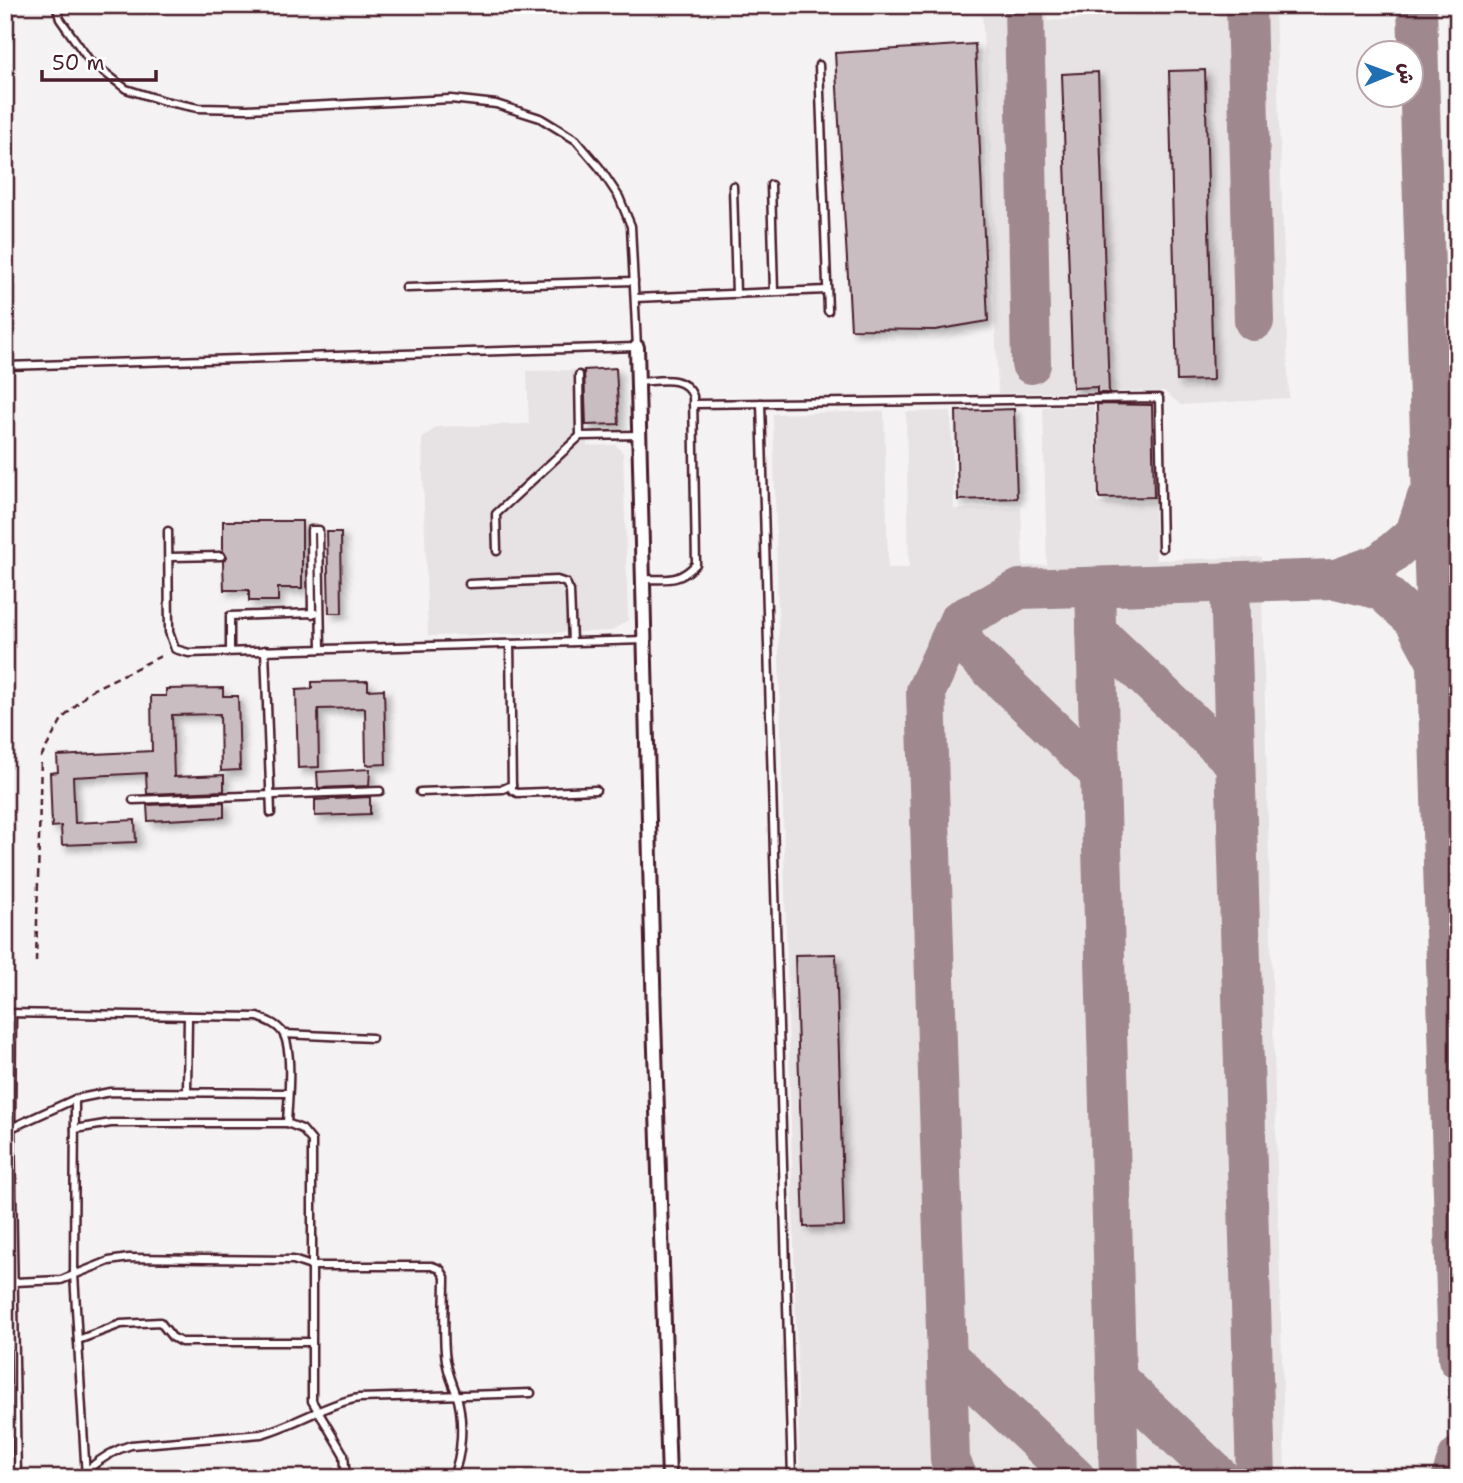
<svg xmlns="http://www.w3.org/2000/svg" width="1463" height="1483" font-family="'Shantell Sans','Playpen Sans Arabic',sans-serif">
	<defs>
		<filter id="shadow"><feDropShadow dx="5" dy="5" stdDeviation="3.5" flood-color="#0004"/></filter>
	</defs>
	<rect width="100%" height="100%" fill="#f4f2f2"/>
	<filter id="ink" filterUnits="userSpaceOnUse"><feTurbulence type="fractalNoise" baseFrequency=".0143" numOctaves="2"/><feDisplacementMap in="SourceGraphic" scale="14" xChannelSelector="R" yChannelSelector="G"/><feConvolveMatrix kernelMatrix="1 2 1 2 8 2 1 2 1" color-interpolation-filters="sRGB"/></filter>
	<g filter="url(#ink)">
		<g fill="#e7e2e3">
			<path d="M982,5H1047L1048,21L1221,9L1275,13L1289,398L1181,405L1164,391L998,393Z"/>
			<path d="M584,370L587,446L616,445L623,453L628,620L611,631L428,636L422,439L436,427L529,424L527,371Z"/>
			<path d="M1094,406L1097,503L1154,502L1156,560L1261,557L1285,1478H800L773,414L884,411L888,568H909L906,412L951,411L954,509L1021,507L1023,566L1047,565L1043,407Z"/>
		</g>
		<g fill="none" stroke-linecap="round" stroke-linejoin="round">
			<g stroke="#9f888e" stroke-width="40">
				<path d="M1024,5L1031,364"/>
				<path d="M1246,5L1254,321"/>
				<path d="M1417,5L1458,1359"/>
				<path d="M1427,497L1415,533L1379,564L1336,579L1381,590L1414,620L1434,657"/>
				<path d="M1230,582L1256,1478"/>
				<path d="M1095,587L1119,1478"/>
				<path d="M959,620L965,645L1100,774"/>
				<path d="M1096,631L1235,763"/>
				<path d="M947,1356L1076,1478"/>
				<path d="M1116,1378L1221,1478"/>
				<path d="M958,1478L950,1460L926,691L959,620L1020,589L1336,579"/>
				<path d="M1451,1478L1458,1457"/>
			</g>
		</g>
		<g fill="#cabdc1" stroke="#4a1f2b" stroke-width="2" filter="url(#shadow)">
			<path d="M975,44L988,321L935,330L851,329L835,53Z"/>
			<path d="M1205,70L1213,380L1177,381L1169,71Z"/>
			<path d="M1098,72L1109,393H1097V387L1073,388L1062,74Z"/>
			<path d="M616,368L619,424L586,425L584,370Z"/>
			<path d="M1097,404L1152,405L1154,497L1099,498Z"/>
			<path d="M1014,409L1017,498L958,500L956,411Z"/>
			<path d="M223,521H302V588H278V601H249V590H224L223,561L227,557L223,551Z"/>
			<path d="M327,532H341L342,613H329Z"/>
			<path d="M368,681V690L384,689L386,764L366,765L365,708L318,709L319,767L298,768L296,690L312,689V682Z"/>
			<path d="M223,688V696H238L240,770L221,771L220,714L172,715L174,777L224,775V791L147,794L146,773L73,777L75,823L135,820L136,842L62,845L61,826L52,827L50,773L58,772L57,756L152,751L151,696H166V689Z"/>
			<path d="M370,769L369,786L318,788L317,772Z"/>
			<path d="M370,797V814L315,816V800Z"/>
			<path d="M224,802V817L148,821L147,805Z"/>
			<path d="M836,954L844,1226L804,1227L795,955Z"/>
		</g>
		<g fill="none" stroke-linecap="round" stroke-linejoin="round">
			<g stroke="#4a1f2b" stroke-width="11">
				<g id="service">
					<path d="M819,65L828,311"/>
					<path d="M771,185L774,292"/>
					<path d="M733,186L736,294"/>
					<path d="M406,288L634,281"/>
					<path d="M635,298L827,290"/>
					<path d="M5,366L637,347L631,226L619,197L599,167L576,140L540,118L496,104L451,99L247,109L198,108L164,101L126,89L89,60L60,19L56,5"/>
					<path d="M639,382C660,381 684,374 693,396L696,564C679,583 667,579 643,579"/>
					<path d="M761,403L792,1478"/>
					<path d="M693,404L1159,398L1162,548"/>
					<path d="M580,436L640,435"/>
					<path d="M168,531L169,632L175,649L189,653L645,640"/>
					<path d="M497,551L496,514L580,436L579,375"/>
					<path d="M170,557L221,556"/>
					<path d="M469,584L557,580L566,583L570,591L572,642"/>
					<path d="M312,614L311,530H319L321,649"/>
					<path d="M510,644L512,790L517,793L596,790"/>
					<path d="M265,650L271,813"/>
					<path d="M230,651V616L315,613"/>
					<path d="M420,792L503,789L512,785"/>
					<path d="M133,800L380,791"/>
					<path d="M5,1013L258,1017C268,1021 279,1025 284,1035C293,1053 288,1102 287,1123L302,1129L312,1141V1401L344,1455L346,1478"/>
					<path d="M12,1013L11,1128L17,1478"/>
					<path d="M284,1034L372,1038"/>
					<path d="M187,1092L188,1016"/>
					<path d="M75,1099L74,1274L86,1478"/>
					<path d="M5,1128H11L75,1099L110,1092L288,1093"/>
					<path d="M75,1129L111,1123H287"/>
					<path d="M14,1282L61,1280L109,1261L129,1258L293,1260L311,1266H432L440,1269L445,1277C445,1302 443,1327 445,1352C446,1368 451,1379 456,1393C464,1417 463,1455 452,1478"/>
					<path d="M78,1340L121,1324L160,1322L172,1337L181,1342H311"/>
					<path d="M101,1478L86,1471C100,1459 113,1450 131,1445L261,1434C295,1425 325,1404 359,1398L531,1393"/>
				</g>
			</g>
			<g stroke="#4a1f2b" stroke-width="18">
				<path id="minor" d="M637,347L654,1019L669,1478"/>
			</g>
			<path stroke="#4a1f2b" stroke-width="2.5" stroke-dasharray="7 5" stroke-linecap="butt" d="M36,962L41,757L62,719L90,691L165,654"/>
			<use href="#service" stroke="#fff" stroke-width="6"/>
			<use href="#minor" stroke="#fff" stroke-width="12"/>
		</g>
	</g>
	<rect width="1463" height="1483" fill="none" stroke="#fff" stroke-width="28"/>
	<rect x="14" y="14" width="1435" height="1455" fill="none" stroke="#4a1f2b" stroke-width="2.5" filter="url(#ink)"/>
	<g transform="translate(1390 74) rotate(89)"><circle r="33" fill="#ffffff" stroke="#b7a5aa" stroke-width="2"/>
	<path d="M0-5L12 26L0 18L-12 26Z" fill="#1f6fb2"/>
	<text y="-10" font-size="19" font-weight="bold" text-anchor="middle" fill="#4a1f2b">ش</text>
	</g>
	<path d="M42 70v10h114v-10" fill="none" stroke="#4a1f2b" stroke-width="3.5"/>
	<text x="52" y="70" font-size="21" fill="#4a1f2b" stroke="#ffffff" stroke-width="5" paint-order="stroke">50 m</text>
</svg>
